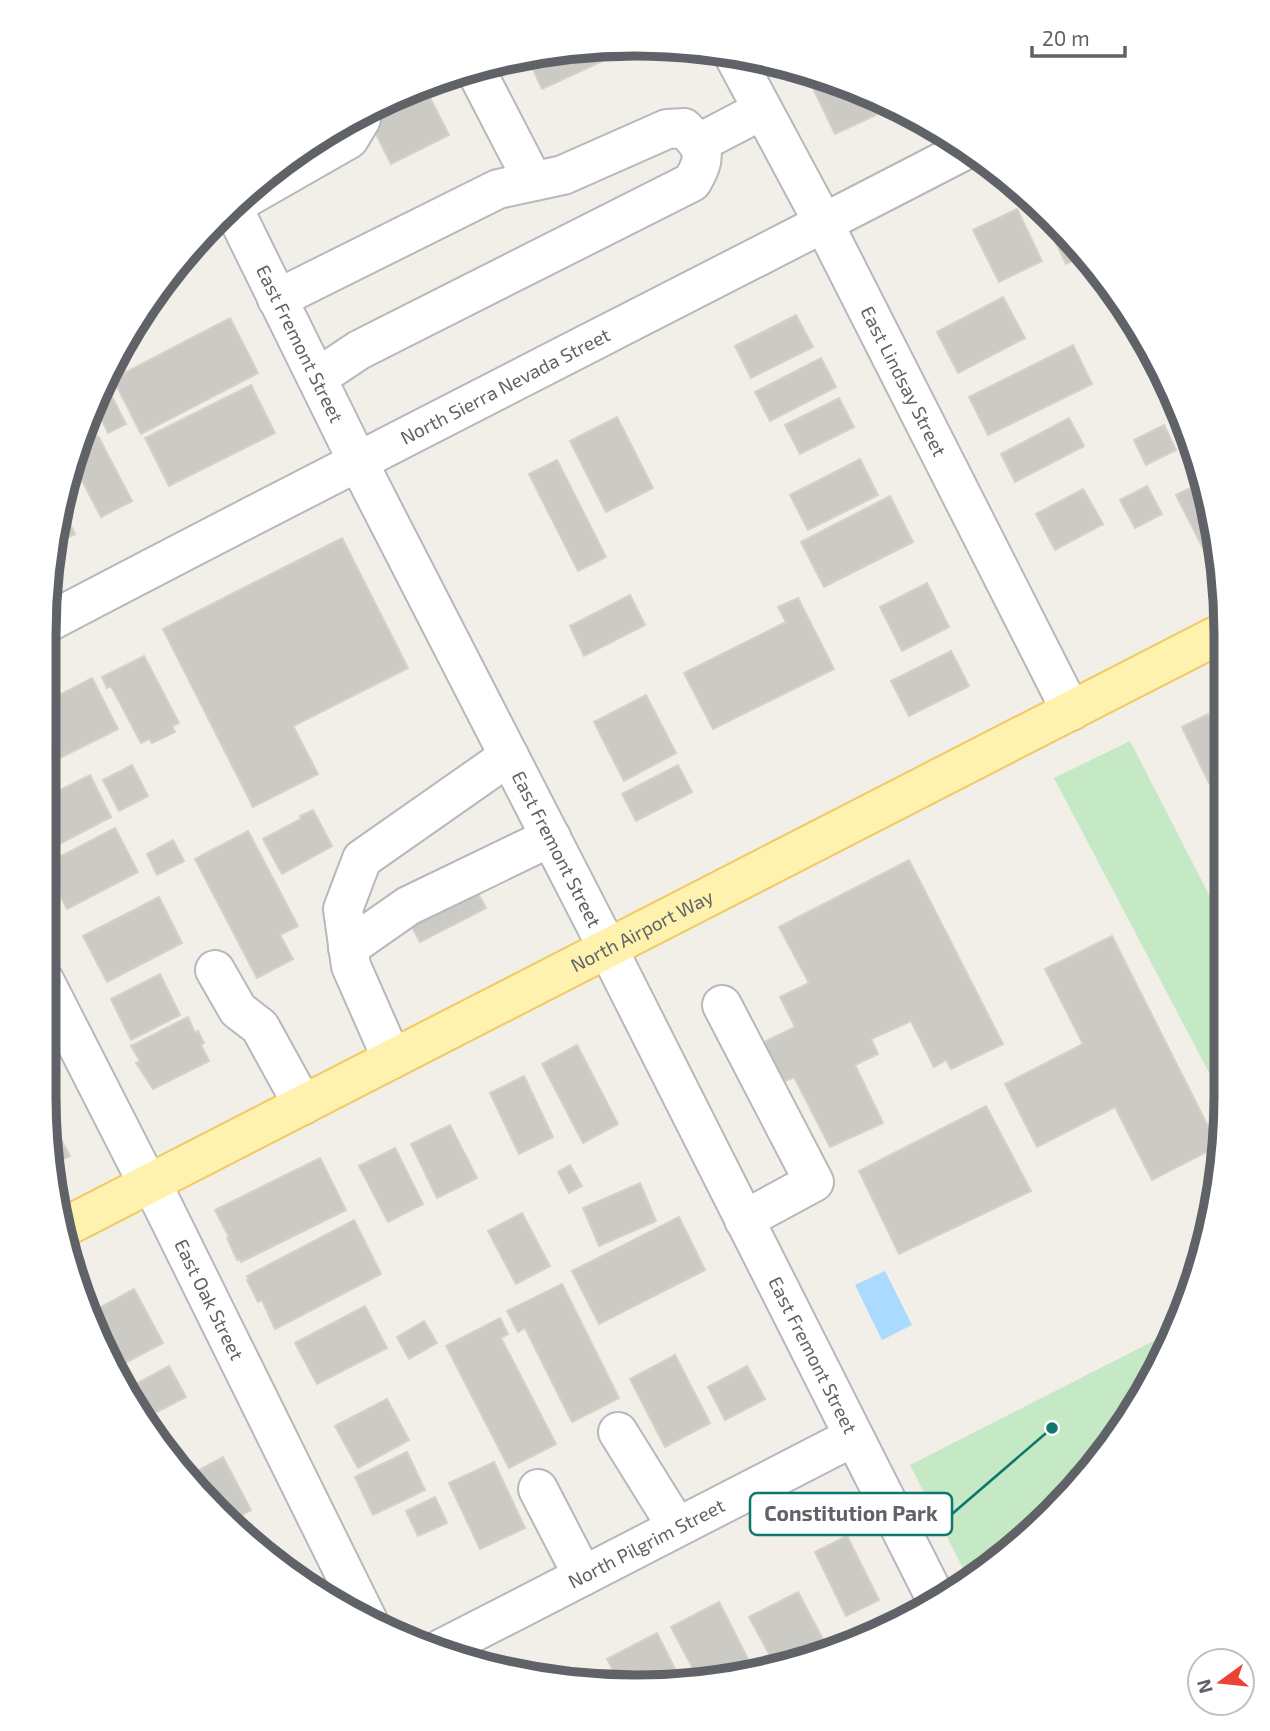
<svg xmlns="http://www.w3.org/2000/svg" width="1270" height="1731" font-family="'Exo 2',sans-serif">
	<rect width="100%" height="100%" fill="#f1efe8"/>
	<g fill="#c5e8c5">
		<path d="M1130,741L1224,924L1225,1103L1054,778Z"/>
		<path d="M1175,1330L1147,1391L1080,1486L995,1565L969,1580L910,1465Z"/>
	</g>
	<path fill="#aadaff" d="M885,1271L912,1325L882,1340L855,1285Z"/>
	<g fill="#cccac5" stroke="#d6d1c6" stroke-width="2">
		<path d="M596,45L635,46L542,89L527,56Z"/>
		<path d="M824,75L865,93L876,115L835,134L810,82Z"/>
		<path d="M424,86L449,135L391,164L374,130L383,101Z"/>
		<path d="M1038,205L1085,255L1066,264Z"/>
		<path d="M1017,209L1042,261L999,282L973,230Z"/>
		<path d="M1003,297L1025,338L958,373L937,332Z"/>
		<path d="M796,315L813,347L751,378L735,346Z"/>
		<path d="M230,318L258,373L141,434L113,379Z"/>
		<path d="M1073,345L1092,384L988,435L969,397Z"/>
		<path d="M821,358L836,387L770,421L755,392Z"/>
		<path d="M251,385L275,433L169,486L145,438Z"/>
		<path d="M108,389L126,424L108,433L97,410L105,390Z"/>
		<path d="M839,398L854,427L800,454L785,425Z"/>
		<path d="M617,417L653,488L606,512L570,441Z"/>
		<path d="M1069,418L1084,446L1015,482L1001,454Z"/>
		<path d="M1164,425L1176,450L1146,465L1134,440Z"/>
		<path d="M98,436L132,501L101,517L73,463L81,445Z"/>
		<path d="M860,459L878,495L808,530L790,495Z"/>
		<path d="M557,460L606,557L578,571L529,474Z"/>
		<path d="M1201,483L1220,554L1209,560L1176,495Z"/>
		<path d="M1147,486L1162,514L1135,528L1120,500Z"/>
		<path d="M1083,489L1103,524L1055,550L1036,514Z"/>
		<path d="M890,496L913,542L824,587L801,542Z"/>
		<path d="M61,504L75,534L56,543Z"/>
		<path d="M342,538L408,668L293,726L318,774L253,807L163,629Z"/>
		<path d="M927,583L949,627L902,651L880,607Z"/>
		<path d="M630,595L645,625L584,656L570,626Z"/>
		<path d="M798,598L834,669L713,729L684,673L786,622L778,607Z"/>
		<path d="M951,651L969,686L909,716L891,681Z"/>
		<path d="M144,656L179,723L172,726L175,732L152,743L149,739L141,743L111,686L107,688L102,677Z"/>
		<path d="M92,678L118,729L60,758L44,726V703Z"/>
		<path d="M646,695L676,753L624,781L594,722Z"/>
		<path d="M1208,714L1222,744L1223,777L1209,783L1182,727Z"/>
		<path d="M44,744L51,757L44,760Z"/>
		<path d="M132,765L148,796L119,811L103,780Z"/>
		<path d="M678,765L692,792L636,821L622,794Z"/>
		<path d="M90,775L111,817L44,852V798Z"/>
		<path d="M313,810L332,846L282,874L263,839L301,819L300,816Z"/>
		<path d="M115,828L138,872L67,909L44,865Z"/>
		<path d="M248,831L298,926L280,935L293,959L257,978L195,859Z"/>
		<path d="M173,840L184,861L157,875L147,854Z"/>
		<path d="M909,860L1003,1044L951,1069L946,1060L934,1067L911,1021L871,1039L878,1054L855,1065L883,1123L830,1147L794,1077L783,1082L762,1043L795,1027L780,997L809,983L779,927Z"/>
		<path d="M472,882L486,908L420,942L406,916Z"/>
		<path d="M159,897L182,943L107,982L83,936Z"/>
		<path d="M1112,936L1218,1146L1152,1180L1115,1107L1037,1147L1005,1084L1083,1044L1045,969Z"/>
		<path d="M160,974L180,1015L131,1040L111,999Z"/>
		<path d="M188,1017L195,1033L198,1031L204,1043L201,1045L209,1061L153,1089L136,1063L140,1061L131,1046Z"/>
		<path d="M577,1045L618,1124L583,1143L542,1064Z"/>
		<path d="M524,1076L553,1137L519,1154L490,1093Z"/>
		<path d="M986,1106L1031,1191L899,1254L859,1171Z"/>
		<path d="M45,1109L70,1156L53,1164Z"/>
		<path d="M450,1125L477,1178L437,1198L411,1144Z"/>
		<path d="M395,1148L423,1204L388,1222L359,1166Z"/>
		<path d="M320,1158L346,1210L241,1262L239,1259L237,1260L227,1238L229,1237L215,1210Z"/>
		<path d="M570,1165L582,1186L569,1193L558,1172Z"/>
		<path d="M640,1183L656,1221L599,1246L583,1208Z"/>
		<path d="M522,1213L550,1266L516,1284L488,1231Z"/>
		<path d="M679,1217L705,1270L599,1324L572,1271Z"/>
		<path d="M354,1220L381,1274L275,1329L262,1300L258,1302L247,1280L249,1279L247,1276Z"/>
		<path d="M562,1284L619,1398L572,1422L525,1328L518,1332L507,1311Z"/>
		<path d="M134,1289L163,1343L117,1367L92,1312Z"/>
		<path d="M365,1306L387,1348L317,1384L295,1343Z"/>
		<path d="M500,1318L508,1334L501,1338L556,1444L509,1468L446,1346Z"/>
		<path d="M424,1321L437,1343L409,1359L397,1337Z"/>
		<path d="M675,1355L710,1423L665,1447L630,1379Z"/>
		<path d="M169,1366L186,1397L141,1420L127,1389Z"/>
		<path d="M747,1366L765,1399L725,1420L708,1387Z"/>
		<path d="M387,1399L409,1440L358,1468L335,1426Z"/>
		<path d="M407,1452L425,1490L373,1515L355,1477Z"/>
		<path d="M223,1457L251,1510L229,1522L188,1476Z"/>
		<path d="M494,1462L525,1528L480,1549L449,1483Z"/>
		<path d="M435,1497L447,1523L418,1536L406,1511Z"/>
		<path d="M252,1524L270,1557L245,1541L237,1532Z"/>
		<path d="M847,1536L879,1600L846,1616L815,1552Z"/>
		<path d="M798,1592L825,1643L813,1648L816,1654L775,1665L749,1617Z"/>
		<path d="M719,1602L754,1671L712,1682H700L671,1627Z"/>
		<path d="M657,1633L681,1681L618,1679L607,1659Z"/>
		<path d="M531,1667L536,1676L516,1675Z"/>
	</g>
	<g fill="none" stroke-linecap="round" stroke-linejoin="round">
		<g stroke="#b5b8bc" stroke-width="42">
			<g id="minor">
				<path id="s1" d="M733,54L824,224L1071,711"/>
				<path d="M474,67L533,181"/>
				<path d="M699,143L762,110"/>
				<path d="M244,199L349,139L361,119V113"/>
				<path id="s2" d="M234,210L357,460L608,949L936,1599"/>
				<path d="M277,299L498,189L563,175L667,129L684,128C705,149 707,156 692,182L359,350L317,378"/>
				<path id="s3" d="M45,624C351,463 660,308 967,149"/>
				<path d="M348,948L408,906L551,837"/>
				<path d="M215,970L238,1010L260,1027L303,1105"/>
				<path id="s4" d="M44,980L148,1184L159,1198L369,1623"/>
				<path d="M722,1005L814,1182L744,1220"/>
				<path d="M392,1059L351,966L343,909L362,859L509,756"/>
				<path d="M618,1432L677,1527"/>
				<path d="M538,1489L583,1576"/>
				<path id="s5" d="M441,1649L853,1437"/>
			</g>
		</g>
		<g stroke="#f2c960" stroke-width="42">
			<g id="major">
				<path id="s6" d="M61,1229L1222,633"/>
			</g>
		</g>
		<use href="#minor" stroke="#fff" stroke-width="38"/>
		<use href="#major" stroke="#fff2af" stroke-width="38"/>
	</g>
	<g text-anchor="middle" stroke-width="5" stroke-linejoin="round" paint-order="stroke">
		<g font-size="19" fill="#5f6368" stroke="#fff">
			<text dy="7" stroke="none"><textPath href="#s2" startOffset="149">East Fremont Street</textPath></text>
			<text dy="7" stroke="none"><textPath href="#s1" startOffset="369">East Lindsay Street</textPath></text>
			<text dy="7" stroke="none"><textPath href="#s3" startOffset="518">North Sierra Nevada Street</textPath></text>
			<text dy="7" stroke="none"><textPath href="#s2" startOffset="716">East Fremont Street</textPath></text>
			<text dy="7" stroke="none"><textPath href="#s6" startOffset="653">North Airport Way</textPath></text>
			<text dy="7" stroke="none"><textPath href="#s4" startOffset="360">East Oak Street</textPath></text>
			<text dy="7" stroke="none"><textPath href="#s2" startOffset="1283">East Fremont Street</textPath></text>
			<text dy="7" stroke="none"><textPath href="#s5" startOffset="231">North Pilgrim Street</textPath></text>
		</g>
	</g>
	<path d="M0 0H1270V1731H0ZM635 56H635A579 579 0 0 1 1214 635V1096A579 579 0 0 1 635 1675H635A579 579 0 0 1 56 1096V635A579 579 0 0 1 635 56Z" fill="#fff" fill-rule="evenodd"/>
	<path fill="none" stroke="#5f6368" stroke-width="9" d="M635 56H635A579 579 0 0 1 1214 635V1096A579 579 0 0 1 635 1675H635A579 579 0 0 1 56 1096V635A579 579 0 0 1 635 56Z"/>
	<path fill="none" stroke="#0f766e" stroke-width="2.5" d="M1052 1428L952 1514"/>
	<circle fill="#0f766e" stroke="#fff" stroke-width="2.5" cx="1052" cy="1428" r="7"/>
	<rect fill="#fff" stroke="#0f766e" stroke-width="2.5" x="750" y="1493" width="202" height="42" rx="7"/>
	<g font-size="21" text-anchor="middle" font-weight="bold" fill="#5f6368">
		<text x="851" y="1521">Constitution Park</text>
	</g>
	<g transform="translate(1221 1682) rotate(255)"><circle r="33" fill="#ffffff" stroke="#bfc1c3" stroke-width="2"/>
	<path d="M0-5L12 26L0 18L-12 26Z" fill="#ea4335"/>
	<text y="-10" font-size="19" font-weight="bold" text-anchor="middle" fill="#5f6368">N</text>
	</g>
	<path d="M1032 46v10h93v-10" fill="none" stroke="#5f6368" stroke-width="3.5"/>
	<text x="1042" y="46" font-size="21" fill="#5f6368" stroke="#ffffff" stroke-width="5" paint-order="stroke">20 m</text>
</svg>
